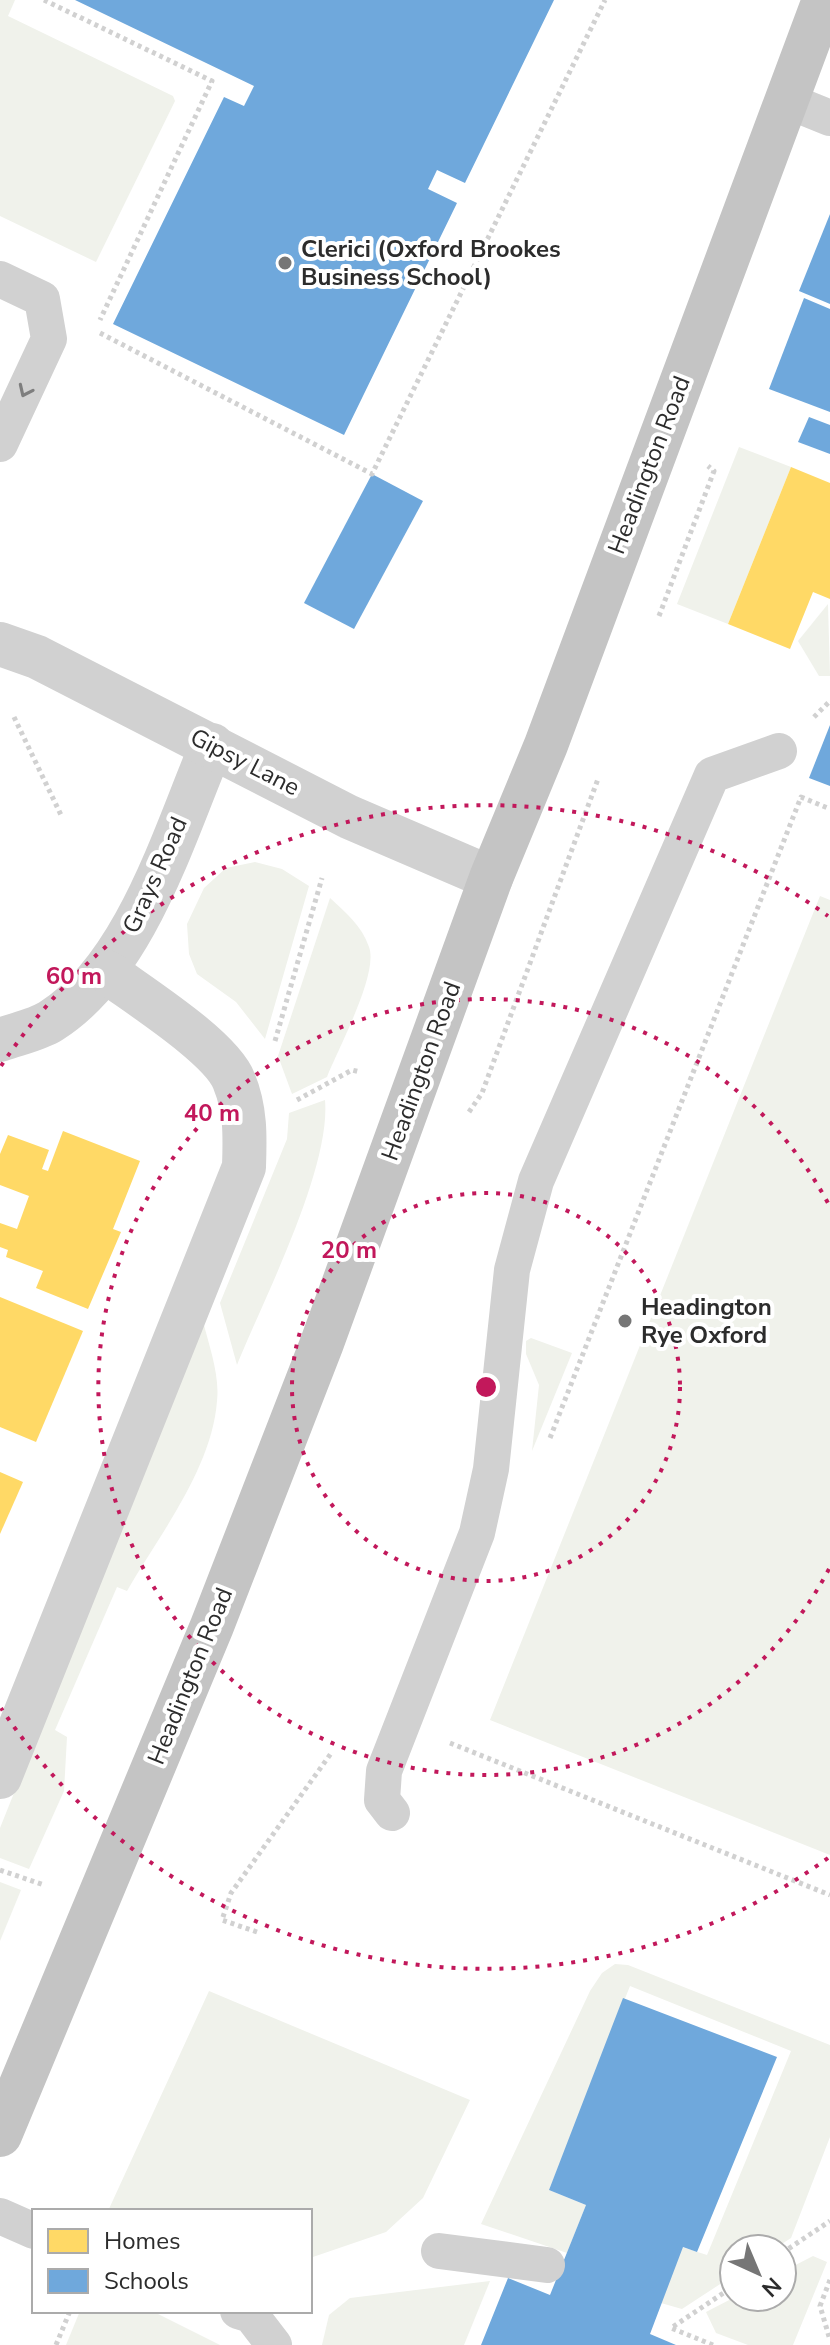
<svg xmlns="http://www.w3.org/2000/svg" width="830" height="2345" font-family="'Nunito Sans',sans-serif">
	<rect width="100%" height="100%" fill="#fff"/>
	<g fill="#f0f2eb">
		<path d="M0,0H15L8,16L173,96L175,101L96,262L0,216Z"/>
		<path d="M739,447L791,467L728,624L677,604Z"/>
		<path d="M828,604L830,676H819L798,641Z"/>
		<path d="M255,862L282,869L309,886L265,1039L236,1002L197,974L189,954L187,924L204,888L226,868Z"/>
		<path d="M820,896L830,900V1855L490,1720Z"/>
		<path d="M330,898C346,913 362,926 369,947C379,973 338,1049 327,1077L292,1094L278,1056Z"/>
		<path d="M325,1100C331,1169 264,1298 237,1365L220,1303L287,1139L289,1113Z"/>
		<path d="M203,1321C209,1346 220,1375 217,1401C212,1468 160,1534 127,1591L117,1587L55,1730L67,1737L64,1791L29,1869L0,1858V1828Z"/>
		<path d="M531,1338L572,1353L532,1451L539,1385L526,1354V1341Z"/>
		<path d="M0,1882L21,1890L0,1941Z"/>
		<path d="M615,1964L628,1965L830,2045V2137L791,2238L774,2249H734V2275L682,2309L661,2303L682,2247L707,2255L791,2051L630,1986L549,2190L586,2205L567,2253L481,2224L590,1991L602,1973Z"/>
		<path d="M209,1991L470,2100L423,2198L386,2232L310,2258V2211H108Z"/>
		<path d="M813,2256L827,2262L793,2345H748L716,2333L706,2312L735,2297H782V2272Z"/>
		<path d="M490,2281L464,2345H322L329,2315L350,2298Z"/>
		<path d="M80,2311H152L220,2345H66Z"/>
	</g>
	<g fill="#ffd966">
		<path d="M791,467L830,483V599L813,592L790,649L728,624Z"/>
		<path d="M63,1131L140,1161L113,1229L121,1232L88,1309L36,1288L43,1271L6,1257L8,1250L0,1247V1223L17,1229L29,1196L0,1185V1154L8,1135L49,1150L42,1169L48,1171Z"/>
		<path d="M0,1297L83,1331L36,1442L0,1427Z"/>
		<path d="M0,1472L23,1482L0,1534Z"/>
	</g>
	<g fill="#6fa8dc">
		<path d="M75,0H554L465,183L437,170L428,189L457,203L344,435L113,324L224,97L244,106L254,86Z"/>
		<path d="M830,214V304L799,291Z"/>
		<path d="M804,298L830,309V412L769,389Z"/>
		<path d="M809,417L830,425V454L798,442Z"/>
		<path d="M372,474L423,501L354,629L304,603Z"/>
		<path d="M830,725V786L809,778Z"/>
		<path d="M623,1998L777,2057L697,2252L683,2247L650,2334L676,2345H481L508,2278L550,2295L586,2205L549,2190Z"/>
	</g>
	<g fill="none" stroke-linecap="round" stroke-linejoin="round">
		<g stroke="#d1d1d1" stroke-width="5" stroke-dasharray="4 4" stroke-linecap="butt">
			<path d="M44,0L212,81L100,320"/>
			<path d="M100,333L372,474L605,0"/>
			<path d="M659,616L714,471L708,466"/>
			<path d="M14,717L61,815"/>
			<path d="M814,717L830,701"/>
			<path d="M275,1041L322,878"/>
			<path d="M297,1100L352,1070L360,1072"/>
			<path d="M469,1112L482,1093L598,779"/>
			<path d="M550,1438L801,797L830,809"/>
			<path d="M450,1743L830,1895"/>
			<path d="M0,1870L44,1885"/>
			<path d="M257,1932L222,1920L231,1893L332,1752"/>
			<path d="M782,2253L830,2221"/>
			<path d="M830,2280L820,2306L830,2340"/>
			<path d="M56,2345L70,2311"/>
			<path d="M713,2345L671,2328L734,2286"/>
		</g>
		<g stroke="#d1d1d1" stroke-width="36">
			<path d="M788,101L830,118"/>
			<path d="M0,279L42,299L49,339L0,444"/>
			<path d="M392,1813L382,1800L384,1771L477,1533L491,1469L512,1270L536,1181L712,775L779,751"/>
			<path d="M0,2216L34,2231"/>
			<path d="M439,2251L547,2265"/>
			<path d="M238,2311L251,2315L274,2345"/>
		</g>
		<g stroke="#d1d1d1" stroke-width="44">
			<path d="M0,1040C16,1034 37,1030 51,1021C136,967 174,834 212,745"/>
			<path d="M0,1777L244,1167C245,1137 246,1110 234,1081C221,1047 138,995 107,972"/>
		</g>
		<path stroke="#d1d1d1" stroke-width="44" d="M0,644L37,657L349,817L491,878"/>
		<path stroke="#c4c4c4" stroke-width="44" d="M0,2135L212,1626L322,1343L491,878L546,745L824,0"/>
	</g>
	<defs><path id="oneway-chevron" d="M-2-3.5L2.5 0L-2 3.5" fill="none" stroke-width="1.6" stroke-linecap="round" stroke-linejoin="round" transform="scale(2)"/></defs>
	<use stroke="#7e7e7e" href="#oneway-chevron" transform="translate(25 391) rotate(115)"/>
	<g fill="none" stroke="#c2185b" stroke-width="4" stroke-dasharray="4 8">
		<circle cx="486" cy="1387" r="194"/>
		<path d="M829 1569A388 388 0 1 1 829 1205"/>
		<path d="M828 1858A582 582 0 0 1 1 1708M1 1066A582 582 0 0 1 828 916"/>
	</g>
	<g fill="#767676" stroke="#fff" stroke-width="3">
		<circle cx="285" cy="263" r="8"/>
		<circle cx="625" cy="1321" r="8"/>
	</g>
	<g text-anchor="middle" stroke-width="8" stroke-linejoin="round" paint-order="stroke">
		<g font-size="24" font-weight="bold" fill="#2c2c2c" stroke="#fff" text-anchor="start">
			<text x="301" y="257">Clerici (Oxford Brookes<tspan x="301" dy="28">Business School)</tspan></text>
			<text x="641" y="1315">Headington<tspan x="641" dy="28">Rye Oxford</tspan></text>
		</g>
		<g font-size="24" fill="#2c2c2c" stroke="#fff">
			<text transform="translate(649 465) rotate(-69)" y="8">Headington Road</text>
			<text transform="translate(245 762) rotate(27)" y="8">Gipsy Lane</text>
			<text transform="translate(155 875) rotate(-66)" y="8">Grays Road</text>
			<text transform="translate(421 1071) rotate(-70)" y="8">Headington Road</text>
			<text transform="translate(190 1676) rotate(-68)" y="8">Headington Road</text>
		</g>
	</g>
	<circle cx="486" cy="1387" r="12" fill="#c2185b" stroke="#fff" stroke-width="4"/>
	<g font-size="24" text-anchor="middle" font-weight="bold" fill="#c2185b" stroke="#fff" stroke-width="8" stroke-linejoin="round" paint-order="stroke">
		<text x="74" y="984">60 m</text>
		<text x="212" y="1121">40 m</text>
		<text x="349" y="1258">20 m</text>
	</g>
	<rect x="32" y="2209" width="280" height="104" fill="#ffffff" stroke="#ababab" stroke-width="2"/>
	<rect x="48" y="2229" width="40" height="24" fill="#ffd966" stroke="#ababab" stroke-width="2"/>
	<text x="104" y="2249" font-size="24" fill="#2c2c2c">Homes</text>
	<rect x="48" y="2269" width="40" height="24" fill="#6fa8dc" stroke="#ababab" stroke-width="2"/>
	<text x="104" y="2289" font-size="24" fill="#2c2c2c">Schools</text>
	<g transform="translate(758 2273) rotate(136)"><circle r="38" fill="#ffffff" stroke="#ababab" stroke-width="2"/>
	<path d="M0-6L14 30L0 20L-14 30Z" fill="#767676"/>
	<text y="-12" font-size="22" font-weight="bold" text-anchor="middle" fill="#2c2c2c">N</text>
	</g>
</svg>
